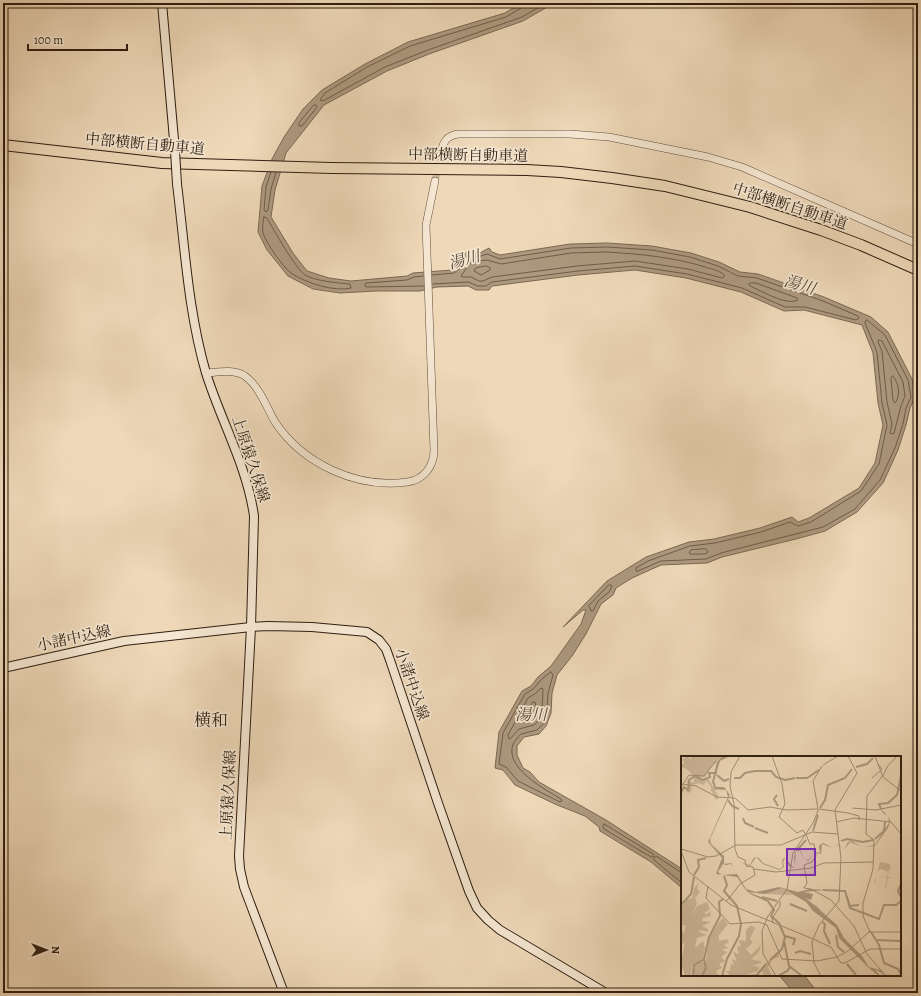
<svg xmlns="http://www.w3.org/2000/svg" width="921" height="996" font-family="Alegreya,'Noto Serif JP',serif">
	<rect width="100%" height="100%" fill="#eed8b8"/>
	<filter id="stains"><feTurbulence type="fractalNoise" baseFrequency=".005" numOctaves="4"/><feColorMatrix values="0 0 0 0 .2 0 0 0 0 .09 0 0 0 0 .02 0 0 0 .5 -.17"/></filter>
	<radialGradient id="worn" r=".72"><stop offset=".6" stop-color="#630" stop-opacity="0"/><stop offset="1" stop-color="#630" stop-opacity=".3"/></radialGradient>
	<g fill="#ad997f" stroke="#7b6853">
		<path d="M521,3H554L523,21L429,54L387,71L324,105L286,153L275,190L271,217L293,253L307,271L329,278L351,281L407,276L413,273L452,270L461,263V253H480L489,248L492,252L500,255L570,244L607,243L652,246L691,253L719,262L740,272L758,274L824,297L871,317L888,332L912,379L915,397L910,408L906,425L898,450L883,483L857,512L825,531L796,539L722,557L707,563L661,565L632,578L616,588L613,595L601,604L586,634L572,656L557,675L552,693L551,713L546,726L539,734L524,737L517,746V755L523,768L530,772L539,782L606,820L682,869V888L651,862L600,831L599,827L585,816L557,805L515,785L503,770L495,768L499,732L522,691L531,686L538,677L551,666L581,624L586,610H583L563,627L607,581L646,557L689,542L714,539L760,528L792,517L798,522L809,518L859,488L875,463L883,425L878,403L873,353L862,325L804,310L784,311L741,292L686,278L635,270L578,275L492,286L489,290H476L468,286L437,287L420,291H376L340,293L313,289L288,276L267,250L258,232L262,186L272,159L284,137L303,109L322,90L365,64L408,42L505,13Z"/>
		<path d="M779,975H804L818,993H794Z"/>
	</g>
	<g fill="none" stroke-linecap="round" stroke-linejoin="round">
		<g stroke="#6e5c48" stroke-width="1">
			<path d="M523,3L521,8L506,17L410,46L367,67L325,93L320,100L323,101L385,67L428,50L522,17L546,3"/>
			<path d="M314,105H316L317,107L302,126H299V123Z"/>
			<path d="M271,172L266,187L264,210L266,212L268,210L271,189L276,172"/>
			<path d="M264,217L267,218C273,229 296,269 305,275C315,281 338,283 350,284L351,288C334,292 306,283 291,273C283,267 266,243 263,233C262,228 263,221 264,217Z"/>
			<path d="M606,252C640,254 673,257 705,267C712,269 721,271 725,276L722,278L688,269L635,261L577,266L492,277L483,281H479L471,277H463L461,276L471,262L487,260L501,264L571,253Z"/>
			<path d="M487,266L490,268V270L481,275L474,271L476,268Z"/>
			<path d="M432,275L454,273L464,265L466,257L481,256L487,254L500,259L571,248L607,247L652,250L690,257L718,266L738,276L757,278L823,301L858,316L859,318L856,320L805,307H785L742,288L687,274L635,266L578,271L492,282L486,286H478L468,282L433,284"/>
			<path d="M423,276L414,277L407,280L366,283L365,285L366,287L424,286"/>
			<path d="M751,283H756L797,298L798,300C786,306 762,291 750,286L749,284Z"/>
			<path d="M867,320L885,335L908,380L911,397L906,408L903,424L895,448L880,480L855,509L823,527L721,553L706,559L661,561L638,571H636V568L648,561L690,546L715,543L761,532L790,522L798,526L811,522L861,491L879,464L887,425L882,403L877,352L865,323Z"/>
			<path d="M879,340L882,341L903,382L905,396L901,406L894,433L893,434L890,433L892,424L887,402L882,351L878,342Z"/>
			<path d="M893,376C899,384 901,395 895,403L893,401L891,378Z"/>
			<path d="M706,549L708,552L705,554H691L689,553L691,550Z"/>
			<path d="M609,585H611L612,586L609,592L598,601L593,611H591L589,606Z"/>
			<path d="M551,672L553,675L548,693L547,712L543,724L537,730L521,734C518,737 515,741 513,744C504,768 546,790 561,799L562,801L560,802L518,781L506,767L499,764L503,733L517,708L525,694L533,689L541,680Z"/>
			<path d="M540,689L542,688L543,690L542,711L538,721L534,725L519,729L511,738L509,739L508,735L528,698L536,693Z"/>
			<path d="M533,702H535C538,711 535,720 525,721L524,718Z"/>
			<path d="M604,824L653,854V857H651L604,829L603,826Z"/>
			<path d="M682,872L679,871L656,856L654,857V860L682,883"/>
		</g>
		<path stroke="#7b6853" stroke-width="2" d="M914,397L918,402"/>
		<path stroke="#c8b396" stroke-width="7" stroke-dasharray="7 3.5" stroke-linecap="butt" d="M435,181L441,153"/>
		<g stroke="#5f4c3a" stroke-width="8">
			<g id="tertiary">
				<path d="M441,153C443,142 446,136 458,134H570L609,137L708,157L742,167L918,244"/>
				<path d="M207,373C219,372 234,369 245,376C259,386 267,408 275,422C303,464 357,489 407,482C424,480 434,466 434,450L426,225L435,181"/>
			</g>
		</g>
		<g stroke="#2f1e10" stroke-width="10">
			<g id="secondary">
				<path d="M162,3L175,151"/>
				<path d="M177,184C185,248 188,311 206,373C221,421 247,466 254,516L251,627L239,856L240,869L244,887L284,993"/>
				<path d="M3,668L124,641L251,627L268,626L312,627L367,632L379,640L386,649L390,660L438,803L469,891L477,908L488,920L500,930L606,993"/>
			</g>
		</g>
		<g stroke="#2f1e10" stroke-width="12">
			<path id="motorway" d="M3,145L162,163L332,168L527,170L561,172L612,178L665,186L750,207L821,230L861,245L918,270"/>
		</g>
		<use href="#tertiary" stroke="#f4e6d1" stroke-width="7"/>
		<use href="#secondary" stroke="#f4e6d1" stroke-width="8"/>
		<use href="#motorway" stroke="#eed8b8" stroke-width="10"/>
		<g stroke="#2f1e10" stroke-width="10" stroke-linecap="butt">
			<path id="secondary-bridge" d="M175,151L177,184"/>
		</g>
		<use href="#secondary-bridge" stroke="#f4e6d1" stroke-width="8"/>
	</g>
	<g text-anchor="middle" stroke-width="3.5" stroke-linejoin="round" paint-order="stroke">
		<g font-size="15" fill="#2f1e10" stroke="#f4e6d1">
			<text transform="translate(145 144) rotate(5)" y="5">中部横断自動車道</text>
			<text transform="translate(468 155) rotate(1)" y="5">中部横断自動車道</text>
			<text transform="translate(790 206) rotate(18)" y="5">中部横断自動車道</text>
			<text transform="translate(251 459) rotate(72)" y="5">上原猿久保線</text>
			<text transform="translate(74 638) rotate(-12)" y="5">小諸中込線</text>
			<text transform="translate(412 684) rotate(71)" y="5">小諸中込線</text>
			<text transform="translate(228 795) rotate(-87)" y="5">上原猿久保線</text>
		</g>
		<g font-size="16" font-style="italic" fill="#5b4937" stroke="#f4e6d1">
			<text transform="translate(464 259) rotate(-15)" y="6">湯川</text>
			<text transform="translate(800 284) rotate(16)" y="6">湯川</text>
			<text x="531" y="720">湯川</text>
		</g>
		<g font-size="17" fill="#2f1e10" stroke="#f4e6d1">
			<text x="211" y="726">横和</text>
		</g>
	</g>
	<g transform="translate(681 756)">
		<rect width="220" height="220" fill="#eed8b8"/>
		<path d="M7,0L9,3L12,0H42L32,9L24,21H17L20,24L27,23L34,33L40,32L43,33L34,34L38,42L35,44L30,34V30L25,25L23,29L17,27L10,30L11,34L8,37L4,34H8L6,24L13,27V20L7,14L1,11L0,15V9L4,6L1,4ZM199,106L209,108V113L213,114L208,113L207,121L213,122H207L205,131L209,133L193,127ZM200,113L207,116L206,121L198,120L206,122L204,131L194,128L196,115ZM18,127L16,133L19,136L14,142L16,147L11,160L16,150L26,146L29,153L23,157L26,158L29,155L30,160L22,162L21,165L30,166L21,170L27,173V176L19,174L18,176L26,179L16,182L14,192L22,185L24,192L22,202L16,206H25L27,184L38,166L42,162L47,168L38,179V185L46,183L48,186L43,189L47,192L41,194L46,196L40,201L44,205L38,208L41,212L35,215L38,220H12L11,214L15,206L11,210L10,220H4L0,207L4,186L0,190V173L3,177L5,170L0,168V152L5,144L11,142L13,132ZM101,132L111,139L84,138L94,133ZM116,138L136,150L147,163L133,150L138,157L133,156L126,145ZM70,169L74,172L69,183L72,186L65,193L70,199L80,189L78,196L70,203L82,206L71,210L78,211L77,215L65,219L75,218L74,220H49L45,215H49L50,207L53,210L51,203L56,205L52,196L58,198L56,190L60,191L58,184L65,185V174ZM97,196L98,201L92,203L87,211L91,220H83L80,212Z" fill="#ceb89b" fill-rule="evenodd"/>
		<path d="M42,0H49L39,5L33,25L35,31H43L49,39L29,83L30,88L43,100V108L50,107L51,109L52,112L58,106L69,109L72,103L74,101L78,102L82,107L98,113L102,111L101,105L103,102H104L112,111L114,110L113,101L115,94L117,93L120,95L122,102L127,104L134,96L139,97L138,90L140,88L142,87L146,89L151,92L158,88L163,94L167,86L170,85L182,91L194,89L208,67L207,60L202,57L199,52L206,59L209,64V66L207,72L194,90L182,91L169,86L163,94L157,88L151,92L141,88L140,98L133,97L127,105L122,102L119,95H115L114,109L112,112L108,110L104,102L102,106L103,111L98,114L82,108L75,101L69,110L58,106L52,112L50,108L45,109L42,108L37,116L41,119L56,118L65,133L75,136L98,131L117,136L129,133L145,134L123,136L132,138L130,144L125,142L156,169L163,182L181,200L188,211L199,214L205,220L194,213L199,220H198L188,212L158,182L155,172L132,155L125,146L101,132L84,138L67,136L85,143L87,144L89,147L69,138L64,133L56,121L35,118L41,102L27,86L47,41L45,34L34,33L31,26L36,6Z" fill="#ad997f"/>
		<path fill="none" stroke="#ad997f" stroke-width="2" d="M175,11L186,8L192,2M74,15H90L95,21L104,24L114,22M36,19L43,25L48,23M53,22H59L64,17L74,15M115,22H126L138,14M0,37L3,31L7,34L8,24L14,20L22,24L29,21L28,17H36M96,39L93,43L97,50M47,44L51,50L58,53M139,52L144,44L147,29L164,22L171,13M200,53L198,48L207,47L216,39L220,20M62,62L64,67L73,71M74,72L87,77M132,75L137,59M194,83L203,75L204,66M160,85L166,83L182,86L192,84M117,93L125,84M13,119L18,111L17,104L25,102M220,128L217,135L220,141M142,134L164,135L169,152L198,163L203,149H215L220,145M81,141L96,145M166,141L169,150L178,149M87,145L93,154L90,160L98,167L104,181L101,193L89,204M109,148L126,155M0,149L10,138L13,121M141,166L144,168L143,175L149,188M190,176L198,189L203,207L217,213L220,218M155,179L157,191L163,196M104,180L114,183L112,189M194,184L220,185M103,185L108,210L121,220M114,197L119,195L130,198M166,208L175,219M12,220L13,209L23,203L28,181L39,160L38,146L42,143M21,220L25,212L23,203M41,220L46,203L58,180L60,168L56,150L43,135L46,129L43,120M75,220L85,208M97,220L106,215L109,211"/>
		<path fill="none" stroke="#a28e75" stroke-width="1" d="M91,0L101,28L104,48L98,61L116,77L122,74L125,79M194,0L202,21L220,35M142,9L157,0M191,22L201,13L197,8M0,28L15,30L36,41L54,42L67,54L89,51L106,54L137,53M2,28L8,19L23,20L35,5M136,47L132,25L141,10M171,52L195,54L220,49M138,53L167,57L178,60V64M155,66L173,62L210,66L220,78M185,78L193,84L192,113L182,147V160L189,176M185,78L186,40L203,18L206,11L216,0M125,79L129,88H133L135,100L131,106L123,109L126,127L123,132L130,133L150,144L173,170L186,198L205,220M0,93L27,101L35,100L55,89H100L131,76L157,78M0,95L8,116L50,149L137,185M73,113L95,116L130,112L143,107L192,106M27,130L25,142L49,168L78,166L86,169L101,203L136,205L156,201L160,207H164L189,193H220M45,146L59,128L74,119L72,111L65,110L64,104L57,101L54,93L53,48L49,30L50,16L59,0M92,167L91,163L99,150V145M187,176H220M136,185L150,191L156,201L167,195L189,175M95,220L82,198L81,175L87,160L106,133L112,97L132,67L137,55L136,46M140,220L133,207L131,186L138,169L158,145L160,102L154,54L176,17L167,0"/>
		<path fill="#7b2cbf" fill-opacity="0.15" stroke="#7b2cbf" stroke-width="2" d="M106,93H134V119H106Z"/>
		<rect width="220" height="220" fill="none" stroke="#2f1e10" stroke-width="2"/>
	</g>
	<rect width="921" height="996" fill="none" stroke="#eed8b8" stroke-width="16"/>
	<rect x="4" y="4" width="913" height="988" fill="none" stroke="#2f1e10" stroke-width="2"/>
	<rect x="8" y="8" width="905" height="980" fill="none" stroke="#2f1e10"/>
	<g transform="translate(46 950) rotate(90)" stroke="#f4e6d1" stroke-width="3" paint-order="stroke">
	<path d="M0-3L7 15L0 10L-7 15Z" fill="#2f1e10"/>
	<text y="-6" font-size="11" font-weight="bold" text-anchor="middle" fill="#2f1e10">N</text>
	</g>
	<path d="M28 44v6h99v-6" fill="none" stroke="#2f1e10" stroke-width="2"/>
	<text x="34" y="44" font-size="12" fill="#2f1e10" stroke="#f4e6d1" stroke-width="3" paint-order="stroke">100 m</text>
	<rect width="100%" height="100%" filter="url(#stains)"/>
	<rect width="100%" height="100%" fill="url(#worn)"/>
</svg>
